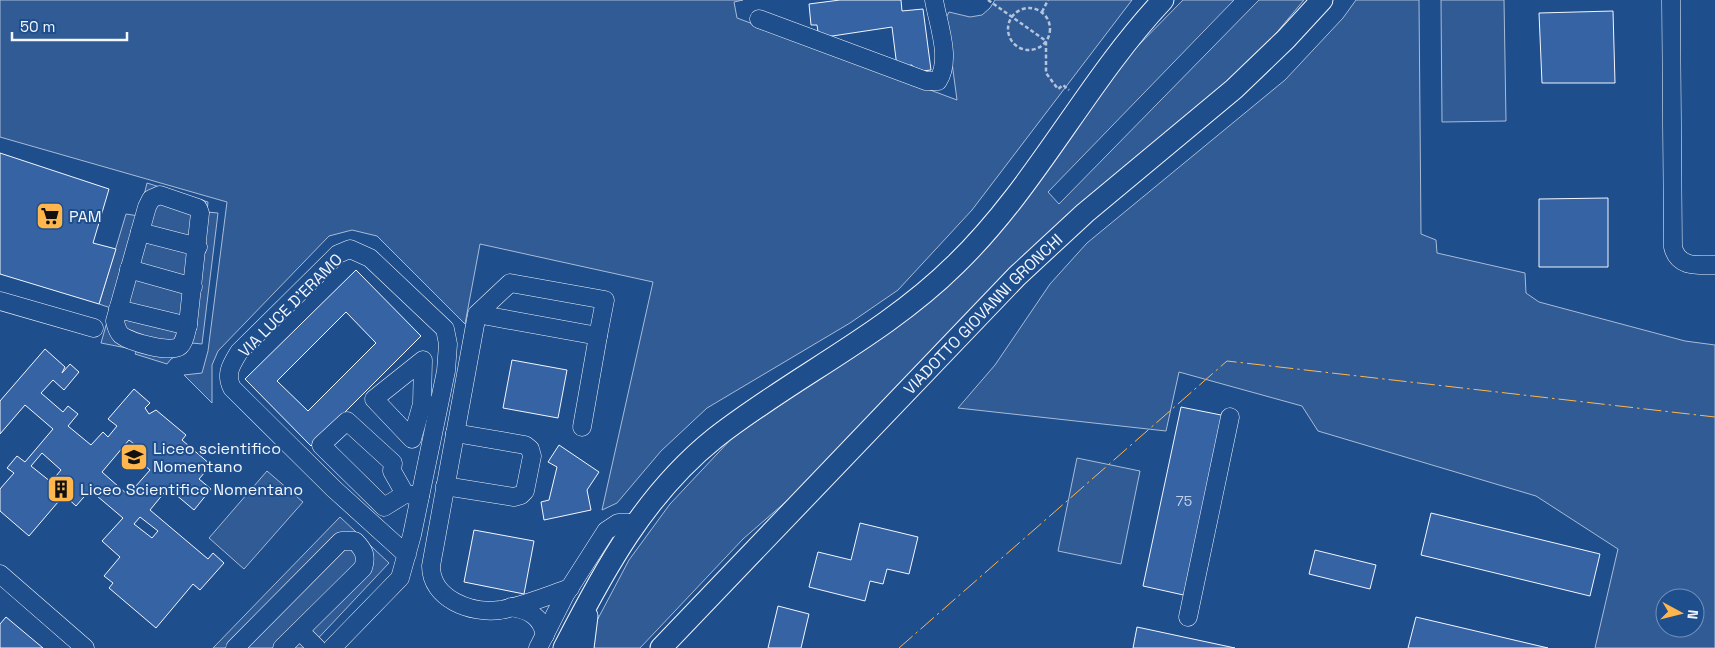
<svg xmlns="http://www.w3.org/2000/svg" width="1715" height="648" font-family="'Space Grotesk',sans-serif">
	<rect width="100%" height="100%" fill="#1f4e8c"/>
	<g fill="#305b95" stroke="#a8bbd7" fill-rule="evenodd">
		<path d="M0,0H743L734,2L737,18L957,100L946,18L949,12L970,17L982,15L990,8L995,0H1132L972,210L898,290L850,323L707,408L661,451L617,503L602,510L653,282L480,244L465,324L377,236L352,230L329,236L218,351L212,365V403L184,375L202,373L208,351L227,202L0,137Z"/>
		<path d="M1183,0H1234L1048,192L1059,204L1259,0H1304L1262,50L789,499L743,539L640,648H588L593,628L629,560L670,504L733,437L897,326L1124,60Z"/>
		<path d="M1356,0H1419L1421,234L1436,240L1437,253L1525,273L1526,293L1539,302L1685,341L1715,345V648H1595L1618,549L1536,496L1318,431L1302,406L1179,372L1166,431L958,408L995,365L1050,284L1087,243L1285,80L1343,18ZM1665,598H1695V628H1665Z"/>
		<path d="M1441,0H1504L1506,121L1442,122Z"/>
		<path d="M147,183L208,202L207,212L218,213L202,344L192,343L187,350L171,359L167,364L135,354L137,350L101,343L111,308L99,304L126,214L139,216Z"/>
		<path d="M1077,458L1140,471L1121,564L1058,551Z"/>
		<path d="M267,471L303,502L244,569L209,538Z"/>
		<path d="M340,517L389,563L309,648H213Z"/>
	</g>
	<g fill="#3563a3" stroke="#f2f6ff" fill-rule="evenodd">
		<path d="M840,0H901L902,11L923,9L931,70L913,72L912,65L897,67L892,27L819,38L817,25H811L809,4Z"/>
		<path d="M1613,11L1615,83H1542L1539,13Z"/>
		<path d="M0,153L109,189L93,243L116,249L99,304L0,274Z"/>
		<path d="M1608,198V267H1539V199Z"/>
		<path d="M356,270L421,336L311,446L245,379ZM346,312L376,343L308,411L277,381Z"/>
		<path d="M45,349L65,367L62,373L70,364L79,372L64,390L53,380L41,393L63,412L68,406L78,414L68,426L91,445L103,432L108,437L117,426L108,419L134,389L150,403L145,408L149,414L156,410L186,435L182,440L211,465L199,479L211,489L194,510L168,488L150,510L208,559L213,553L224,563L200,590L193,584L156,628L109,588L113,583L104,576L120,557L102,541L123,518L90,490L76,506L64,495L29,536L0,511V489L14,473L7,468L17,456L25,462L53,429L25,405L0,434V401ZM129,440L144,452L138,460L150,470L128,495L102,472ZM42,453L61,470L51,482L31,466ZM140,517L158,531L152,538L134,524Z"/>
		<path d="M512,360L567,370L558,418L503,408Z"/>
		<path d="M1181,407L1226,416L1188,596L1143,586Z"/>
		<path d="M559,445L599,472L587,490L591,510L544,520L541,502L549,500L557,467L548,462Z"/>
		<path d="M1431,513L1600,554L1590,596L1421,555Z"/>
		<path d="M860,523L918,537L909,574L887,569L883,584L870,581L865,601L809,587L818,552L851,560Z"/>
		<path d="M474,530L534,541L524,594L464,582Z"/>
		<path d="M1315,550L1376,565L1370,589L1309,574Z"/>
		<path d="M778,606L809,614L801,648H768Z"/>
		<path d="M6,617L43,648H0V624Z"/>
		<path d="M1416,617L1548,648H1408Z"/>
		<path d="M1137,627L1235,648H1133Z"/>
	</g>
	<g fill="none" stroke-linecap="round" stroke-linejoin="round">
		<g stroke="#f2f6ff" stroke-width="19">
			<g id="minor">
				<path d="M1671,0L1673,247C1678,268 1698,265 1715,265"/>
				<path d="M759,19L926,81H938C952,59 938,24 934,0"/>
				<path d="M160,195L198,208L200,213L188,324C186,331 186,340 180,346C172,354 130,342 121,335C117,331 116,326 115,321L147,207L151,199Z"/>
				<path d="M140,232L198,247"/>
				<path d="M129,269L193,287"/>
				<path d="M0,301L94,328"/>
				<path d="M118,309L188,326"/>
				<path d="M477,314L598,336L605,300L510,283L477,314L431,566C431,599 471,614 500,610C524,606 547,596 570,588"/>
				<path d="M422,404L423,360L374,399L412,439L422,404L438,406"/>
				<path d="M582,427L598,336"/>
				<path d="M445,486L514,497L521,495L525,491L532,456L530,449L525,445L455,433"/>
				<path d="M405,494L392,471L393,463L347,421L321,445L384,507L405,494L420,496"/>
				<path d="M0,574L85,648"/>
				<path d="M511,607C529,610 541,616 545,635"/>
				<path d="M1188,617L1230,417"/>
				<path d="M300,631L317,648"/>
				<path d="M235,648L341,541H355C364,550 367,556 363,568L282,648"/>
				<path d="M332,648L400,578L412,535L446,371L448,344L445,329L370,258L350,249L338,254L239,352C231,365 225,374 232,388L334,489L407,555"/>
				<path d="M538,648L565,595L606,531L618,523H635"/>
			</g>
		</g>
		<g stroke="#f2f6ff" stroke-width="23">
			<g id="major">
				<path d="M564,648C604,570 645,494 715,438C793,377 884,335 955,265C1036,187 1086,82 1163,0"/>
				<path d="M583,648L587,616"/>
				<path id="s1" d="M661,648L1017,276L1085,213L1234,89L1286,39L1322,0"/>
			</g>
		</g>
		<g stroke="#b3c4dc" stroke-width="2.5" stroke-dasharray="4 2.5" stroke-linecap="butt">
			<path d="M988,0L1046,41V73L1058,89L1063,85L1069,90"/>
			<circle cx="1029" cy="29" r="21"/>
			<path d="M1042,12L1048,0"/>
		</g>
		<use href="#minor" stroke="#1f4e8c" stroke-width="18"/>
		<use href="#major" stroke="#1f4e8c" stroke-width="21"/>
		<path stroke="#ffb74d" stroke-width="1" stroke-dasharray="18 4 2.5 4" stroke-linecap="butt" d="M899,648L1227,361L1715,417"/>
	</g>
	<defs>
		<g id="supermarket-square" transform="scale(1.4375)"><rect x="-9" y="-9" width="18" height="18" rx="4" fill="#ffb74d" stroke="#1f4e8c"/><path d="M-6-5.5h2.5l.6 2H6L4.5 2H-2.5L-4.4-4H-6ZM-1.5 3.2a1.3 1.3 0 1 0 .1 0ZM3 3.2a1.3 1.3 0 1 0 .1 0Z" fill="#111"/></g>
		<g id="school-square" transform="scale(1.4375)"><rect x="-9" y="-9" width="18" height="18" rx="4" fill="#ffb74d" stroke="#1f4e8c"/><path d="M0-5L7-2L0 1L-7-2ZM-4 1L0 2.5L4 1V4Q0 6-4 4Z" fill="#111"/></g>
		<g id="building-square" transform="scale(1.4375)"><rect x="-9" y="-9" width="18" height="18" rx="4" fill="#ffb74d" stroke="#1f4e8c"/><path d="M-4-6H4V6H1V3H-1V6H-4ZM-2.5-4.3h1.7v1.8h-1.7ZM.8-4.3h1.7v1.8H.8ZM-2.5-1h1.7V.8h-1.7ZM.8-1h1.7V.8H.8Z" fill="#111"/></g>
	</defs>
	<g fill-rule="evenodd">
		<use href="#supermarket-square" x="50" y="216"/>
		<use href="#school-square" x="134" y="457"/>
		<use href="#building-square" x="61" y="489"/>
	</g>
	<g text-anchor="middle" stroke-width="4" stroke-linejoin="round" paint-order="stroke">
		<g font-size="14" fill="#c3d1e8">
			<text x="1184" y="506">75</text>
		</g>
		<g font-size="16" fill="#f2f6ff" stroke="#1f4e8c" text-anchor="start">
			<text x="69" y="222">PAM</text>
			<text x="153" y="454">Liceo scientifico<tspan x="153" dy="18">Nomentano</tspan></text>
			<text x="80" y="495">Liceo Scientifico Nomentano</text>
		</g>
		<g font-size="16" fill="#f2f6ff" stroke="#1f4e8c">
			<text transform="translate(290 305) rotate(-45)" y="6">VIA LUCE D'ERAMO</text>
			<text dy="6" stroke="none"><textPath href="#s1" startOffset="464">VIADOTTO GIOVANNI GRONCHI</textPath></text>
		</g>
	</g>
	<g transform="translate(1680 613) rotate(97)"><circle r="24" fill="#1f4e8c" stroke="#7391ba"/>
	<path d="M0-4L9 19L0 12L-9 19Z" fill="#ffb74d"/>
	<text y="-8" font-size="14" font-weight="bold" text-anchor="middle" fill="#f2f6ff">N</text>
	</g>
	<path d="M12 32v8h115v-8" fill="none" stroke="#f2f6ff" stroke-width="2.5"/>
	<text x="20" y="32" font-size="15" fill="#f2f6ff" stroke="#1f4e8c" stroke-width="4" paint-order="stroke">50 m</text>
</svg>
